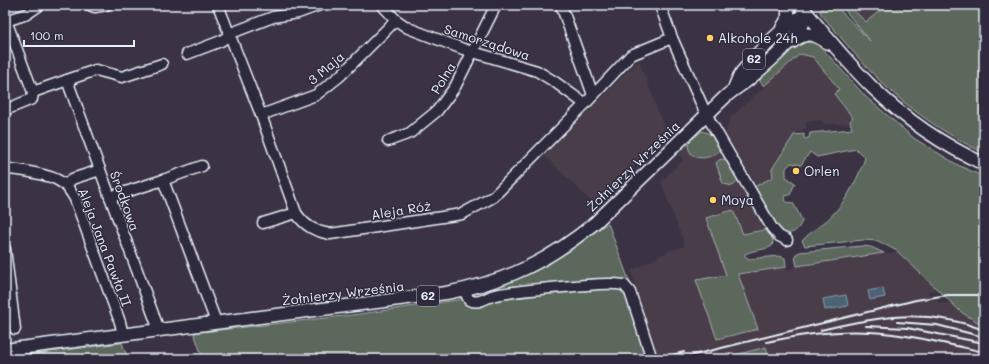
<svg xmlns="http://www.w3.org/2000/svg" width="989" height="364" font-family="Mali,sans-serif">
	<rect width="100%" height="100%" fill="#3b3343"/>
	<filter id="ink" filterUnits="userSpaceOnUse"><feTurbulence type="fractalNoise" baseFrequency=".025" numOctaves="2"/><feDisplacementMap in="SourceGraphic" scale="8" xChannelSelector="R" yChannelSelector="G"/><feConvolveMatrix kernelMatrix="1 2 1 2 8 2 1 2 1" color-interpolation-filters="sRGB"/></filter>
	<g filter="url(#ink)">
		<g fill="#4a3e4a">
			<path d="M848,5H930L876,47L843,8Z"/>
			<path d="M800,54L813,57L839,89L834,95L853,118L848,124H825L820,120L806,122V128L794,135L772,169L773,177L757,186L725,133L731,117Z"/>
			<path d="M639,60L665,130L617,185L593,203L544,155Z"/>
			<path d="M700,130L710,132L715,136L769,229L743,234L726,276L696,280L786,267L787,270L793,269L792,267L897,252L939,289L927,292L941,304L951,301L961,312L984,326V359H770L766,347L720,359H657L656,355H657L631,271L669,251L685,246L661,182L683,160L678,152Z"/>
		</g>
		<g fill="#5b675c" stroke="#a2acaa">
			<path d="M825,5H835L870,41L843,8L848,5L866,22L882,9L883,10L889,5H984V153C944,134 904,106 873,74C855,55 838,34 821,14L820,10Z"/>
			<path d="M806,42L815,43L820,46L866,97L915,139L958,165L984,177V326L961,312L897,251L878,241L863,240L805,246L802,241C812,230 826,223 835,212C848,198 859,176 865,158L856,149L817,157L810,152L801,165L791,163L786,168V177L795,183L790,195L785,196L786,202L793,203L799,214L802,221C798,231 794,233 784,234L777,228L754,187L773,177L772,169L794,135L804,134V138L805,139L809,138L810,133L852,129L850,121L853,118L834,94L839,89L813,57L800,54L764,86L760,82L761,76L797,45Z"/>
			<path d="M702,131C711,133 714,137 720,145L718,152C706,161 687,161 688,142Z"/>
			<path d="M723,159H727L738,179L737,182L733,186L723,184L716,163L719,160Z"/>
			<path d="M733,210L743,234L769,229L773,241L772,246C764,251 752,249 744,255L749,259L779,256L785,258L786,267L738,274L758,329L717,339L696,280L726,275L706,218Z"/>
			<path d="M608,223L656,355L638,359H203L194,333L352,315L458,300L533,272L543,267Z"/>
			<path d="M862,246L871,247L884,253L797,266L795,257L796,254L800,252Z"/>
			<path d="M122,343L128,359H5V358L10,357Z"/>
			<path d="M766,347L770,359H720Z"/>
		</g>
		<g fill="#4b6474" stroke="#8a9ca9">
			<path d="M883,288L885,297L870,300L868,291Z"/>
			<path d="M846,295L848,306L825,310L823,299Z"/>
		</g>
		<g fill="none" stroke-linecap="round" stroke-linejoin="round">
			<g stroke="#e8f1f8" stroke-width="13">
				<g id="minor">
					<path d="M89,5L95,7L106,5"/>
					<path d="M218,5L261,115L296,213C305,226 314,231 330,234L462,214L493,197L585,104L631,55L672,38"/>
					<path d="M382,5L396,20L408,28L463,49L537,71L555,82L585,104"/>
					<path d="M561,5L593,95"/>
					<path d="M660,5L672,38L706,114L772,228L779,236L787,240"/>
					<path d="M5,18L33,92L32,99L5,110"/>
					<path d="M6,21L27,14L40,5"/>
					<path d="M187,54L221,41L234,32L273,17L298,13L320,5"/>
					<path d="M67,80L159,330"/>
					<path d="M33,92L96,70L122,77L162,64"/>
					<path d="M261,115L316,95L340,76L396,20"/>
					<path d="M388,141L410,133L437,111L455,87L496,5"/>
					<path d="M5,169C17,169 52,175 61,182C68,186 71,192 75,199L120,322L123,335"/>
					<path d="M163,180L216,322"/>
					<path d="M66,185L72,179L100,170"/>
					<path d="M110,197L163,180L202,166"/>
					<path d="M263,223L296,213"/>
					<path d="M5,249L15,329"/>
					<path d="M464,290L469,300C479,305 486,297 495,295C521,290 548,288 575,286C591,285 608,282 624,285L630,292L652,359"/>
				</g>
			</g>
			<g stroke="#e8f1f8" stroke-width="15">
				<g id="major">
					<path d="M800,5C824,33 847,63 873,88C905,119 943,145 984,164"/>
					<path d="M782,28L788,18V5"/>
					<path d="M792,42C808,31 812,33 828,43"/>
					<path d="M734,89C736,83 739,76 742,72C756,54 788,21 807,14"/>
					<path d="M5,350L446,293C506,282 549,261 596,222L724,98C731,91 740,86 748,80C766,65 802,35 807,14"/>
				</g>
			</g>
			<use href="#minor" stroke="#2f2a3d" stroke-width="10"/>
			<use href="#major" stroke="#2f2a3d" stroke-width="12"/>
			<g stroke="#e8f1f8" stroke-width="2">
				<path d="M897,322L937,325L984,337"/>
				<path d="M866,326L907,328L984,343"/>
				<path d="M821,330C879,316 926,308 984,330"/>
				<path d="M767,342C800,335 836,330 870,332C908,334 947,344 984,352"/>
				<path d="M657,359L684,352"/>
				<path d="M677,359L916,300L948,295H984"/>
			</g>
		</g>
	</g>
	<g fill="#ffd166" stroke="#2f2a3d" stroke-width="1.5">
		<circle cx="710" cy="38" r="4"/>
		<circle cx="796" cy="171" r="4"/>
		<circle cx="713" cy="200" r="4"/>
	</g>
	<g text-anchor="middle" stroke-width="3" stroke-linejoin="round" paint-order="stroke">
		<g fill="#2f2a3d" stroke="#b0b5c0" stroke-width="1">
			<rect x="743" y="49" width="22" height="20" rx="3"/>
			<rect x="417" y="286" width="22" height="20" rx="3"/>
		</g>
		<g font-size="12" font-weight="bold" fill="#e8f1f8">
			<text x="754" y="63">62</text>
			<text x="428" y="300">62</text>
		</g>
		<g font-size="13" fill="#e8f1f8" stroke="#2f2a3d" text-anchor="start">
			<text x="718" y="43">Alkohole 24h</text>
			<text x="804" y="176">Orlen</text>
			<text x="721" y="205">Moya</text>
		</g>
		<g font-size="13" fill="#e8f1f8" stroke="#2f2a3d">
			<text transform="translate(487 42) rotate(18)" y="5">Samorządowa</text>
			<text transform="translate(326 68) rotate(-40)" y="5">3 Maja</text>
			<text transform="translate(443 78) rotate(-58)" y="5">Polna</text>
			<text transform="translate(633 166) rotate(-44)" y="5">Żołnierzy Września</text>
			<text transform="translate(125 201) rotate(70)" y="5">Środkowa</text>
			<text transform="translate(401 210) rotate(-9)" y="5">Aleja Róż</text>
			<text transform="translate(105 247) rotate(69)" y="5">Aleja Jana Pawła II</text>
			<text transform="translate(343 293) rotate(-7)" y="5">Żołnierzy Września</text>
		</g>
	</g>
	<rect width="989" height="364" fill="none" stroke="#2f2a3d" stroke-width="20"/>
	<rect x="10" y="10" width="969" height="344" fill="none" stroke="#e8f1f8" stroke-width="1.5" filter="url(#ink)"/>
	<path d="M24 40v6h110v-6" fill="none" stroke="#e8f1f8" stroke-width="2"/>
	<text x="30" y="40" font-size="12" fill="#e8f1f8" stroke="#2f2a3d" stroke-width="3" paint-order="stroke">100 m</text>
</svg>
